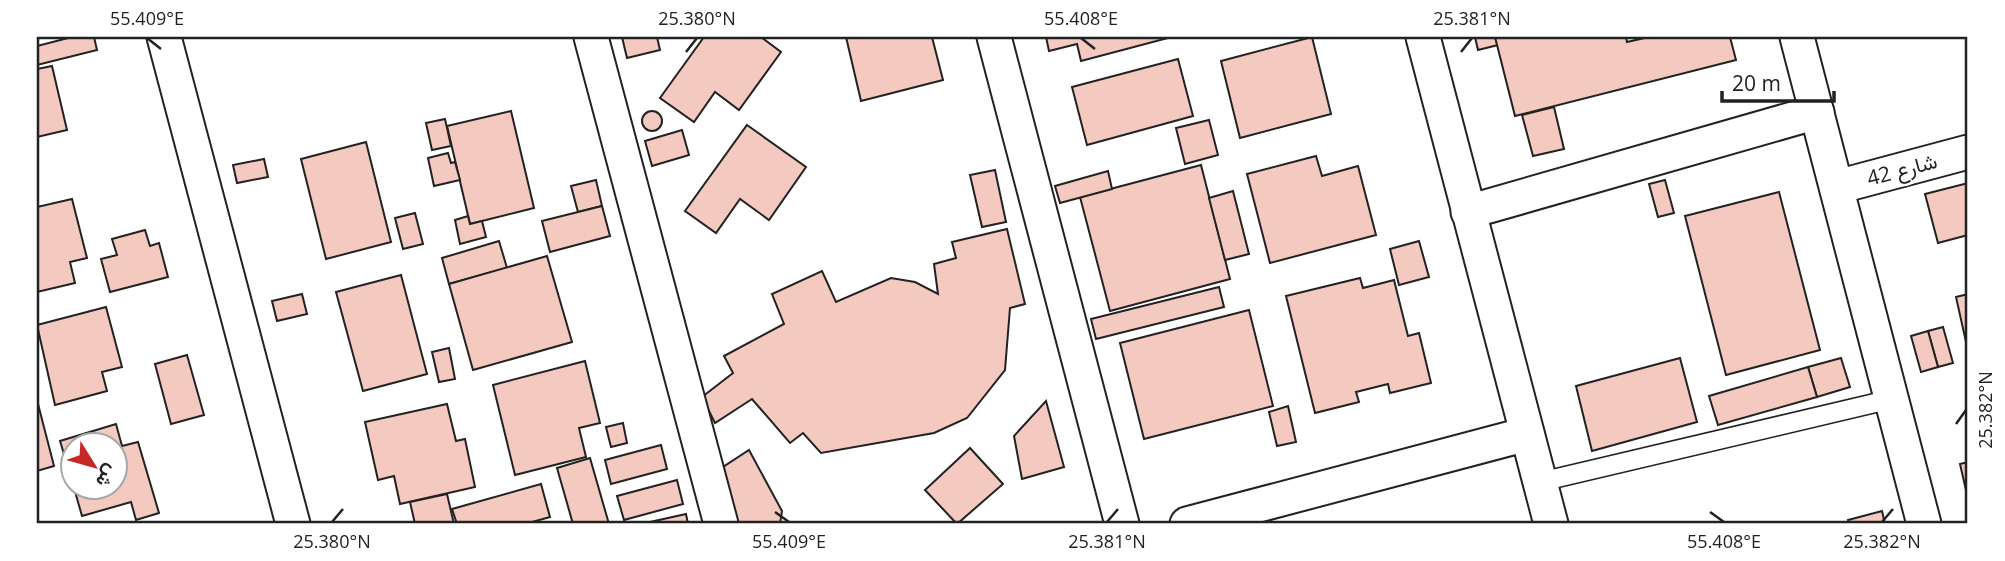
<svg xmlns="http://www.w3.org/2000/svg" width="2005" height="561" font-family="'Open Sans',Vazirmatn,sans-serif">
	<rect width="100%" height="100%" fill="#fff"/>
	<g fill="#f3c9c0" stroke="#222" stroke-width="2">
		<path d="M72,37H94L97,50L37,65V46Z"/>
		<path d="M622,37H657L660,50L627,58Z"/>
		<path d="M704,37H761L781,52L739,110L715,92L694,122L660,98Z"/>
		<path d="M846,37H932L943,80L861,101Z"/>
		<path d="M1046,37H1167L1168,38L1081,61L1077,44L1049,51Z"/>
		<path d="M1312,37L1331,114L1240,138L1221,61Z"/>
		<path d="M1475,37H1495L1498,45L1478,50Z"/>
		<path d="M1495,37H1626L1627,42L1649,37H1730L1736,60L1515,116Z"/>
		<path d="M1178,59L1193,116L1087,145L1072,87Z"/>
		<path d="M52,66L67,130L37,137V69Z"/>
		<path d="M1554,107L1564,149L1533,156L1522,115Z"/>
		<path d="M511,111L534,208L470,224L447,126Z"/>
		<circle cx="652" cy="121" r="10"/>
		<path d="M445,119L451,146L432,150L426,123Z"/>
		<path d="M1209,120L1218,155L1185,164L1176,128Z"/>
		<path d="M747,125L806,167L769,220L740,199L716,233L685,211Z"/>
		<path d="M682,130L689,155L652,166L645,141Z"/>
		<path d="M366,142L391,242L326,259L301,159Z"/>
		<path d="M448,153L451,163L455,162L460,180L434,186L428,158Z"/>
		<path d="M1316,156L1322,176L1358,166L1376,235L1270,263L1247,174Z"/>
		<path d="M264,159L268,177L237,183L233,165Z"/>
		<path d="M1201,165L1230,279L1110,311L1080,197Z"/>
		<path d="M995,170L1006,222L982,227L970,175Z"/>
		<path d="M1108,171L1112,189L1060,203L1055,186Z"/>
		<path d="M596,180L602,206L578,212L571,186Z"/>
		<path d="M1665,180L1674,213L1658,217L1649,184Z"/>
		<path d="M1968,183V235L1938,243L1925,194Z"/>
		<path d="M1233,191L1249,254L1225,260L1209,198Z"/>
		<path d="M1779,192L1820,350L1726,375L1685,216Z"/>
		<path d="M72,199L87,258L70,262L75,283L37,292V207Z"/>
		<path d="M602,206L610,236L550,252L542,221Z"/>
		<path d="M415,213L423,244L403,249L395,218Z"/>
		<path d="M468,216L470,224L482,221L486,237L460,244L455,220Z"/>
		<path d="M1007,229L1025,304L1010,308L1005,370L967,418L934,433L821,453L803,433L790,443L752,399L715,423L702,397L733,373L724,356L784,324L772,294L822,271L836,302L891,278L915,282L938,294L934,264L956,258L952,242Z"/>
		<path d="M145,230L150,246L159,243L168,277L110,292L101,259L117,255L112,239Z"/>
		<path d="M499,241L507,268L449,284L442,258Z"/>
		<path d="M1419,241L1429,277L1399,285L1390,249Z"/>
		<path d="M547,256L572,342L473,370L449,284Z"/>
		<path d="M401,275L427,374L363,391L336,292Z"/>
		<path d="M1360,278L1363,288L1394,280L1408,336L1419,333L1431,383L1390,393L1388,384L1356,392L1359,402L1315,413L1286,296Z"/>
		<path d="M1219,287L1224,307L1096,339L1091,319Z"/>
		<path d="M302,294L307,314L277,321L272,301Z"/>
		<path d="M1968,294V341L1966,342L1956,297Z"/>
		<path d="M106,307L122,367L102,372L107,391L55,405L37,325Z"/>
		<path d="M1249,310L1273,406L1144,439L1120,343Z"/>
		<path d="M1943,327L1953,363L1938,367L1928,331Z"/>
		<path d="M1928,331L1938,367L1921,372L1911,336Z"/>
		<path d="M449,348L455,379L439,382L432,352Z"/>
		<path d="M187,355L204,415L171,424L155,364Z"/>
		<path d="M1680,358L1697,422L1592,451L1576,386Z"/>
		<path d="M1841,358L1850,387L1817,397L1808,367Z"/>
		<path d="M585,361L600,423L579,428L586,457L515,475L493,385Z"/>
		<path d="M1808,367L1817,397L1718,425L1709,396Z"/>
		<path d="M37,400L54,466L37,471Z"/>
		<path d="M1046,401L1064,467L1022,479L1014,436Z"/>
		<path d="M447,404L456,441L465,439L475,487L400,504L394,476L378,480L365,422Z"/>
		<path d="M1288,406L1296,442L1277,446L1269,412Z"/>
		<path d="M623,423L627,443L611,447L606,427Z"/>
		<path d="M116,424L122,446L138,442L159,513L136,520L131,502L82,516L74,488H116V446H74V487L60,441Z"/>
		<path d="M661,445L667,469L611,484L605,460Z"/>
		<path d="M970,448L1003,484L957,524L925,490Z"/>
		<path d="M749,450L782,511L780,524H736L720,469Z"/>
		<path d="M590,458L609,524H573L557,468Z"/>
		<path d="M1968,462V499L1960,464Z"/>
		<path d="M677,480L683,504L624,520L617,496Z"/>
		<path d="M541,484L550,517L525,524H457L452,509Z"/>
		<path d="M447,494L454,524H415L410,502Z"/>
		<path d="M1882,511L1885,524H1849L1848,520Z"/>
		<path d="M686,514L688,524H641Z"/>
	</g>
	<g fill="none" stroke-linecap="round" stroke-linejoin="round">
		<g stroke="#222" stroke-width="21">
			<path id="service" d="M1540,482L1892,399"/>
		</g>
		<g stroke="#222" stroke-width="37">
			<g id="minor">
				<path d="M164,37L293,524"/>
				<path d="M591,37L721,524"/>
				<path d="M994,37L1122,524"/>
				<path d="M1423,37L1551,524"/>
				<path d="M1797,37L1924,524"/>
				<path d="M1837,187L1968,152"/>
				<path d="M1468,212L1817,112"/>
				<path d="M1187,524L1527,434"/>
			</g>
		</g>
		<use href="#service" stroke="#fff" stroke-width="18"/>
		<use href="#minor" stroke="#fff" stroke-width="33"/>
	</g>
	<path fill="none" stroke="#222" stroke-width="2.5" d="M147,38L161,49M1081,38L1095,49M686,52L697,38M1461,52L1472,38M1956,424L1966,410M775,512L789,522M1710,512L1724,522M332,522L343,509M1107,522L1118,509M1882,522L1893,509"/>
	<g text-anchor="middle" stroke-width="5" stroke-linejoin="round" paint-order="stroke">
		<g font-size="21" fill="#222" stroke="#fff">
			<text transform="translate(1902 170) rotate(-15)" y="7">شارع 42</text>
		</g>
	</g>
	<rect width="2005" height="561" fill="none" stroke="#ffffff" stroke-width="77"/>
	<g transform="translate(94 466) rotate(127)"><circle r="33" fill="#ffffff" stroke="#a7a7a7" stroke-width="2"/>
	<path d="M0-5L12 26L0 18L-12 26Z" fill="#c62828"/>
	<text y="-10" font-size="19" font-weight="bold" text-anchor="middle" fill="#222222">ش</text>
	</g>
	<path d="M1722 91v10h112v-10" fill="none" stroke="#222222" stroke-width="3.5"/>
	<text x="1732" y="91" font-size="21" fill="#222222" stroke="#ffffff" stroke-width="5" paint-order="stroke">20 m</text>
	<rect x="38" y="38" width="1928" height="484" fill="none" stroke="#222" stroke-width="2.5"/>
	<g font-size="18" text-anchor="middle" fill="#222">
		<text x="147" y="25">55.409°E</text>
		<text x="697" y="25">25.380°N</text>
		<text x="1081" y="25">55.408°E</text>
		<text x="1472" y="25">25.381°N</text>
		<text transform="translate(1986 410) rotate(-90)" y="6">25.382°N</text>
		<text x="332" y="548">25.380°N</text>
		<text x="789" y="548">55.409°E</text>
		<text x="1107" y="548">25.381°N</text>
		<text x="1724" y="548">55.408°E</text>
		<text x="1882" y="548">25.382°N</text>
	</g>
</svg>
